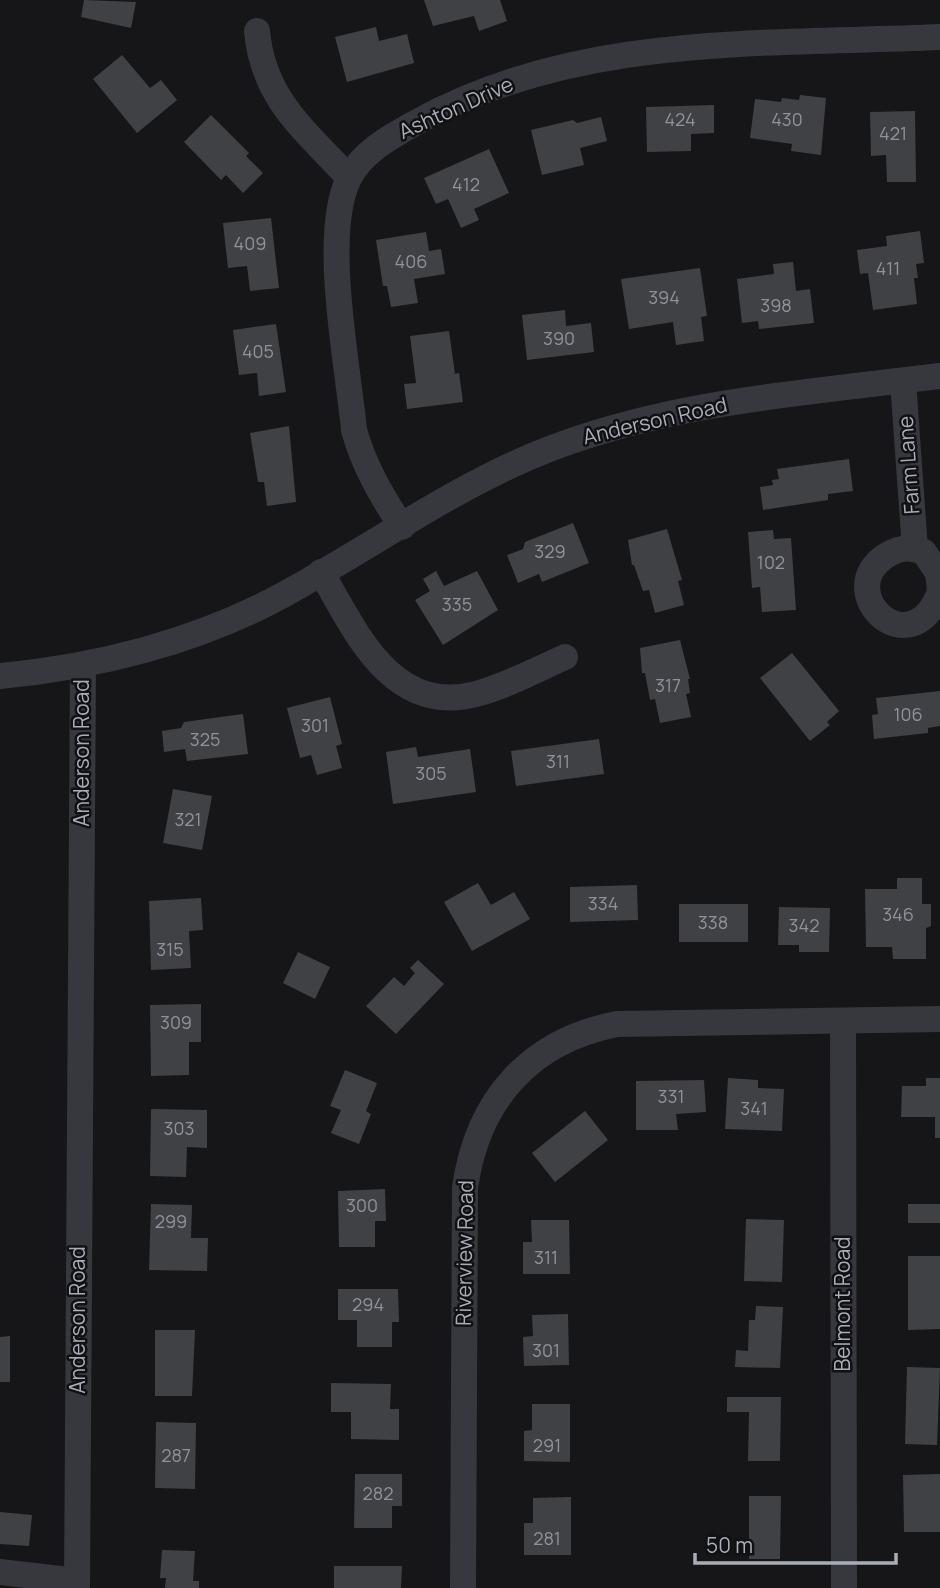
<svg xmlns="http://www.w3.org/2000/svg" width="940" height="1588" font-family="Manrope,sans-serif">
	<rect width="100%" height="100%" fill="#161618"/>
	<g fill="#404145">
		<path d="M84,0L136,2L131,28L81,17Z"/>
		<path d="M424,0H500L507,21L479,31L474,16L433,26Z"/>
		<path d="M376,27L379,41L407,34L414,63L347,82L335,37Z"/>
		<path d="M122,55L150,88L161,80L177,100L137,133L93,79Z"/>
		<path d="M800,95L826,98L821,155L791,151L792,144L750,138L755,99L781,102L782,98L799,100Z"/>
		<path d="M714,105V133L691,134V151L647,152L646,107Z"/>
		<path d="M915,111L916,182H887L886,155L871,156L870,112Z"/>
		<path d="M211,115L249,153L246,156L263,173L243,193L226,175L221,180L184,142Z"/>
		<path d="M601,117L607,141L580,148L584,165L542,175L531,130L573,120L577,123Z"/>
		<path d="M489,149L509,193L474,209L479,220L461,228L448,199L436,204L424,178Z"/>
		<path d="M271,218L279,288L250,291L247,266L228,268L223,223Z"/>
		<path d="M920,231L924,263L916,264L918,278H914L917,304L873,310L868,273L860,274L857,250L887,246L886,236Z"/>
		<path d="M426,232L429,251L441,249L445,274L414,279L418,303L391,307L387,286H383L376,240Z"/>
		<path d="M793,262L796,291L810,289L814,323L759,329L758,321L742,323L737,279L774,274L773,264Z"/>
		<path d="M700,268L707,316L701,317L704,341L676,345L673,322L629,329L621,279Z"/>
		<path d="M565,310L566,326L591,323L594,352L527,360L522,315Z"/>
		<path d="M276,324L286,392L259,396L257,373L239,375L233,330Z"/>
		<path d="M449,331L455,374L459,373L463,402L407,409L404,384L416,383L410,336Z"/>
		<path d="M289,426L296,502L267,506L264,482H258L250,433Z"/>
		<path d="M849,459L853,491L828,494V500L763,510L760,487L773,485L772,480L779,479L777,469Z"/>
		<path d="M573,523L589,563L542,582L539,574L518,583L507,555L523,549L525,542Z"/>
		<path d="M667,529L682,580L678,581L684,605L655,613L649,590L643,591L634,565H632L628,540Z"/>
		<path d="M773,530L774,539L791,538L796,610L762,612L760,587L752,588L748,532Z"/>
		<path d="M436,571L444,586L477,571L498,610L443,645L415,600L430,591L423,579Z"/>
		<path d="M680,640L690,679H688L690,693L686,694L691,717L660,723L655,699L650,700L645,673H642L640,648Z"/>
		<path d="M792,653L839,711L827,722L830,725L810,741L760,678Z"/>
		<path d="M940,691V726L928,728V733L874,739L872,715L878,714L876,698Z"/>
		<path d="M330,697L342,744L336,746L342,768L317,775L311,755L300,758L287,708Z"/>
		<path d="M243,714L248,754L187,761L185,749L164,752L162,731L181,728L184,722Z"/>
		<path d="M599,739L604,774L516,786L511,751Z"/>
		<path d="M416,747L418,757L470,749L476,792L393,804L386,752Z"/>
		<path d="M173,789L212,796L202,850L163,843Z"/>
		<path d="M897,878H922V904H931V926L926,928V959H893L892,947H866L865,889H897Z"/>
		<path d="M478,883L491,905L514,892L530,919L472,951L444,902Z"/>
		<path d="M637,885L638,920L570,922V887Z"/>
		<path d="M201,898L203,930L189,931L191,968L151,970L149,901Z"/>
		<rect x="679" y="904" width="69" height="38"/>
		<path d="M779,907L830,908L829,952H799V945H778Z"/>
		<path d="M298,952L330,967L315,999L283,983Z"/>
		<path d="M418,960L444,984L396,1034L366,1006L394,977L404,986L415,973L410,968Z"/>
		<path d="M201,1004V1042H189V1075L151,1076L150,1005Z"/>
		<path d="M345,1070L377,1083L366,1111L371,1114L359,1144L331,1133L341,1110L330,1106Z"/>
		<path d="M728,1078L758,1080V1088L784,1089L782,1131L725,1129Z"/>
		<path d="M926,1078H940V1138H935V1117H901L902,1086H926Z"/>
		<path d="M704,1080L706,1112L676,1114L678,1130H636V1081Z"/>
		<path d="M151,1109L207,1110V1148L187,1147L186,1177L150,1176Z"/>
		<path d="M585,1111L608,1140L555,1182L532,1153Z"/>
		<path d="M385,1189L386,1221H375V1247H339L338,1191Z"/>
		<path d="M151,1204L192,1205L191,1238H208L207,1271L149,1270Z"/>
		<rect x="908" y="1204" width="32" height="19"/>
		<path d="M746,1219L784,1220L782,1282L744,1281Z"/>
		<path d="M531,1220H569L570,1274H523V1242H532Z"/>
		<path d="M908,1256H940V1329L908,1330Z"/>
		<path d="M338,1289H398L399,1322H392V1347H357V1320H338Z"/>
		<path d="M756,1306L783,1307L780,1368L735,1367L736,1350L748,1351L749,1320H755Z"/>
		<path d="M568,1314L569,1365L524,1366L523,1337L533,1336L532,1315Z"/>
		<path d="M155,1330H195L192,1396H155Z"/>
		<path d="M10,1336V1382H0V1337Z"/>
		<path d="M907,1367L940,1368L937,1445L905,1444Z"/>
		<path d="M331,1383L391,1384L390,1409H399V1440L351,1439V1412H331Z"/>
		<path d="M727,1397H781L780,1461H748L749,1412H727Z"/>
		<path d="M532,1404H570V1462L524,1461V1431L532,1430Z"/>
		<path d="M156,1422L196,1423L195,1489L155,1488Z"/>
		<path d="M355,1474H402V1506H392V1528H354Z"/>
		<path d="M940,1474V1532H904L903,1475Z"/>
		<path d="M749,1496H781L780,1559H749Z"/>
		<path d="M571,1497V1555H524V1523H533V1498Z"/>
		<path d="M0,1512L32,1515L29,1546L0,1544Z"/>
		<path d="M162,1550L195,1551L193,1581H199V1588H165L166,1578H160Z"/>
		<path d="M334,1566H402L401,1588H334Z"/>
	</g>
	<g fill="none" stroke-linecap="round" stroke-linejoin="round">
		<g stroke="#37383d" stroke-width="26">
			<path d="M257,31C263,99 305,130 349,178"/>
			<path d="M903,381L915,549"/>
			<path d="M402,527C381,495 364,466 354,430C348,365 321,234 349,178C363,151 392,136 417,122C577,33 764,45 940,37"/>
			<path d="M321,572C355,630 391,716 476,694C506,686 536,670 565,657"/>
			<path d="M940,590L938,573L924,552C908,546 897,548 884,557C833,594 911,668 940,592"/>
			<path d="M0,676C96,667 197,642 283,595C366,550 445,493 532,456C660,402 803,393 940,376"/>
			<path d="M843,1021L844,1588"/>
			<path d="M0,1572L77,1581"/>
			<path d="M77,1588L83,665"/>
			<path d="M463,1588L465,1188C477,1101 529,1041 617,1024L940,1019"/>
		</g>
	</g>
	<g text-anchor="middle" stroke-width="5" stroke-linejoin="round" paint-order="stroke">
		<g font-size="18" fill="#8e929b">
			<text x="680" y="126">424</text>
			<text x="787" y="126">430</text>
			<text x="893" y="140">421</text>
			<text x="466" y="191">412</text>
			<text x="250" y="250">409</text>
			<text x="411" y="268">406</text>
			<text x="888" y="275">411</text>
			<text x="664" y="304">394</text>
			<text x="776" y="312">398</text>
			<text x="559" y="345">390</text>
			<text x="258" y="358">405</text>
			<text x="550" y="558">329</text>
			<text x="771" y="569">102</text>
			<text x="457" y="611">335</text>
			<text x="668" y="692">317</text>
			<text x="908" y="721">106</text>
			<text x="315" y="732">301</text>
			<text x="205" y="746">325</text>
			<text x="558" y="768">311</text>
			<text x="431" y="780">305</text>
			<text x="188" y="826">321</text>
			<text x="603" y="910">334</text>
			<text x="898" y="921">346</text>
			<text x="713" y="929">338</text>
			<text x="804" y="932">342</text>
			<text x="170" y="956">315</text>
			<text x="176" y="1029">309</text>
			<text x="671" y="1103">331</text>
			<text x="754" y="1115">341</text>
			<text x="179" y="1135">303</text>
			<text x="362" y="1212">300</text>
			<text x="171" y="1228">299</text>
			<text x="546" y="1264">311</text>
			<text x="368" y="1311">294</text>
			<text x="546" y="1357">301</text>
			<text x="547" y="1452">291</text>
			<text x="176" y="1462">287</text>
			<text x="378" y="1500">282</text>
			<text x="547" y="1545">281</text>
		</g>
		<g font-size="21" fill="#a8adb8" stroke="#111113">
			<text transform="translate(456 108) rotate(-24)" y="7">Ashton Drive</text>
			<text transform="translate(655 421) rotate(-13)" y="7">Anderson Road</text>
			<text transform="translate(909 465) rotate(-94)" y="7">Farm Lane</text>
			<text transform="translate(82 753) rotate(-90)" y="7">Anderson Road</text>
			<text transform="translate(465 1253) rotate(-89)" y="7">Riverview Road</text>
			<text transform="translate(843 1304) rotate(-90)" y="7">Belmont Road</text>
			<text transform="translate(78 1320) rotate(-90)" y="7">Anderson Road</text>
		</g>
	</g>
	<path d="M695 1553v10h201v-10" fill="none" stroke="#a8adb8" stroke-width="3.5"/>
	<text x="706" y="1553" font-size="21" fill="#a8adb8" stroke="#111113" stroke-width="5" paint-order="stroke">50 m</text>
</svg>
